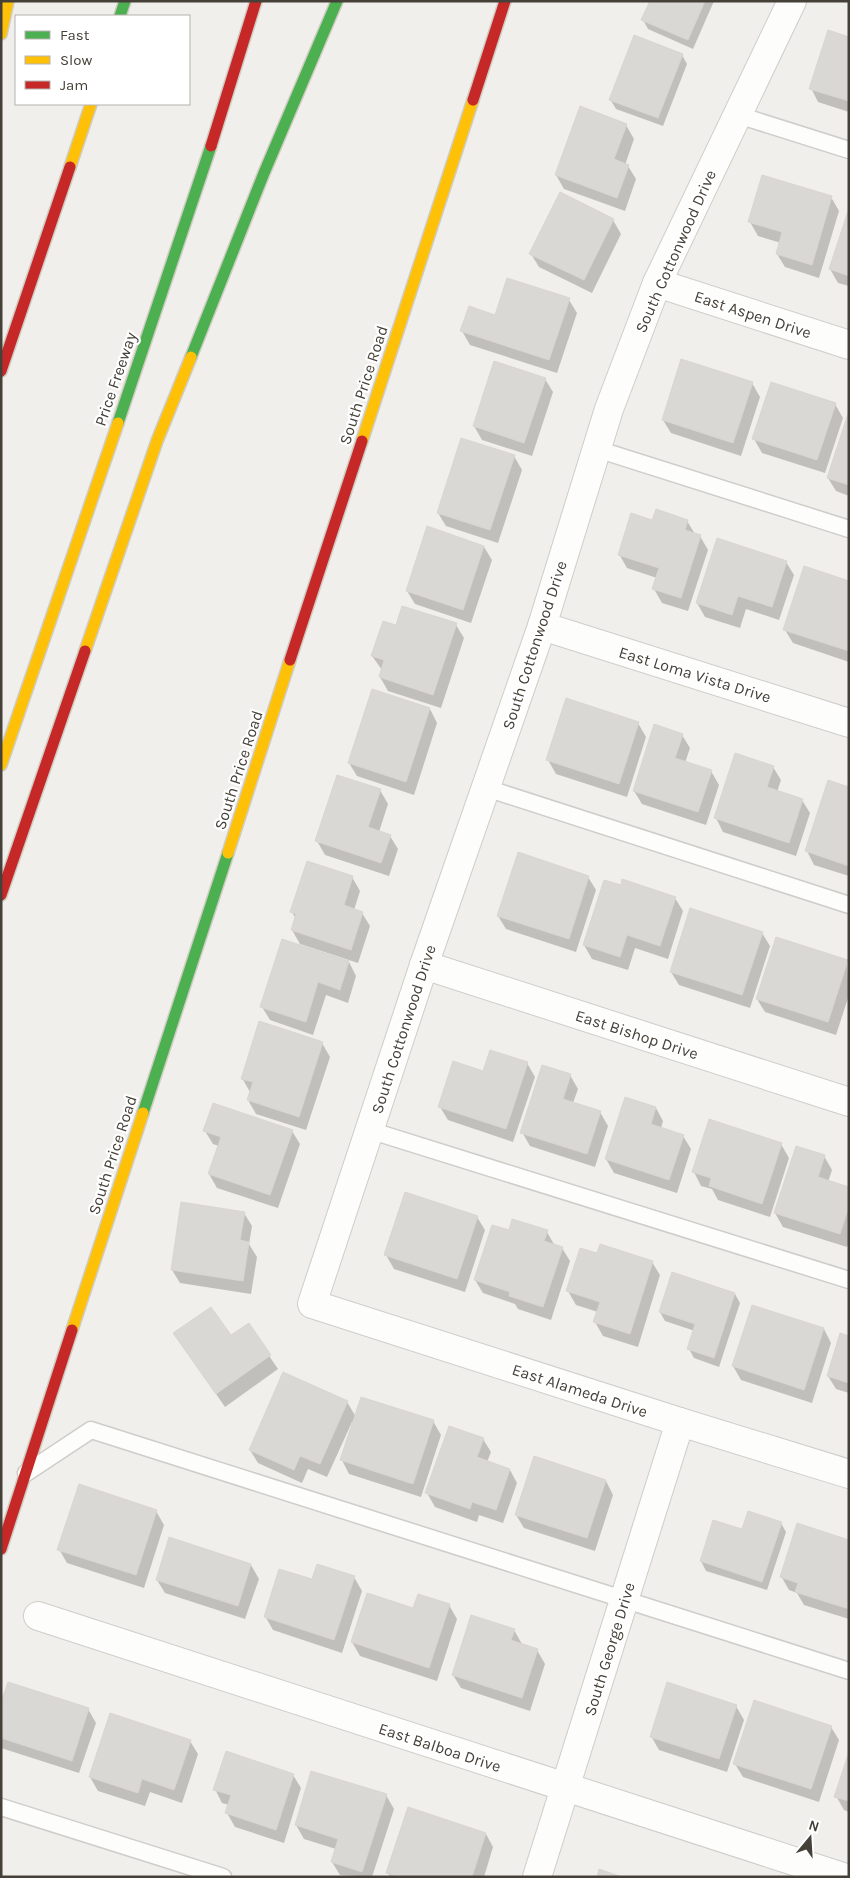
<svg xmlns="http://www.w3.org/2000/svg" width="850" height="1878" font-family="Karla,sans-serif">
	<rect width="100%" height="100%" fill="#f1efeb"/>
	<g fill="#0003">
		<path d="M651,1H714L693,49L648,29L643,20Z"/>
		<path d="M849,38V112L818,102L811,88Z"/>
		<path d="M682,55L687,64L663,126L616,109L610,99Z"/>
		<path d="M626,125L634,139L625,165L628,166L636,179L625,211L564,189L556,175Z"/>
		<path d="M831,197L839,211L819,278L785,267L777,254L781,243L758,236L750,222Z"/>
		<path d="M849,212V286L838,283L830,269Z"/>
		<path d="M613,220L621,234L592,293L539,267L531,254Z"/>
		<path d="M569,300L577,313L557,373L470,345L462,331L496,316Z"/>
		<path d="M545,379L553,392L532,456L482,440L474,426Z"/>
		<path d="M752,383L760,397L741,456L671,433L663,420Z"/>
		<path d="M835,404L843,418L825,473L762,453L754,439Z"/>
		<path d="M849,415V496L836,491L828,478Z"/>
		<path d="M514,456L522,470L498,543L446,526L438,513Z"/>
		<path d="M687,521L695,534L700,536L708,550L688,611L662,603L654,589L657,578L627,568L619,554L653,522Z"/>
		<path d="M484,547L492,560L471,623L415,604L407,591Z"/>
		<path d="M786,562L794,575L779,620L746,609L740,628L705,617L697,603Z"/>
		<path d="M849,582V662L793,643L785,630Z"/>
		<path d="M456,625L464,638L441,708L388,691L380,677L382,670L372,656L397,627Z"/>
		<path d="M430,709L437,723L414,795L357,776L349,763Z"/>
		<path d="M638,723L646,737L627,797L556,774L548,760Z"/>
		<path d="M682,735L690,748L685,763L711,771L719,785L706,825L642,804L634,791Z"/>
		<path d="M773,767L781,780L777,792L802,800L810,813L796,856L723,832L716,818Z"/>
		<path d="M849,788V876L814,865L807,851Z"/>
		<path d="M380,790L388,804L379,832L390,836L398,849L389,876L325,855L317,841Z"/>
		<path d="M352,877L360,891L354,910L362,913L370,926L358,963L300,944L292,930L296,919L292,912Z"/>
		<path d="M588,877L596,890L576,952L506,929L498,916Z"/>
		<path d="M621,886L675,898L683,911L668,959L635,948L628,970L592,959L584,945Z"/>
		<path d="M762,933L770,946L750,1008L679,985L671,972Z"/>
		<path d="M847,961L849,995L836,1035L765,1012L757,999Z"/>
		<path d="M349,962L356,976L348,1003L326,995L313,1035L270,1020L262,1007Z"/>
		<path d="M322,1043L330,1057L306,1130L256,1114L248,1100L250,1092L242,1078Z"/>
		<path d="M527,1063L535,1077L513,1142L448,1120L440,1107L484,1072Z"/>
		<path d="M570,1075L578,1089L573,1103L600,1112L608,1126L595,1167L530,1146L522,1132Z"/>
		<path d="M656,1108L663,1121L661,1128L683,1136L691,1149L677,1193L614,1173L606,1159Z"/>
		<path d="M205,1131H292L300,1144L278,1208L217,1188L209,1174L219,1146L213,1144Z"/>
		<path d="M781,1144L789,1158L770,1217L718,1200L712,1189L701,1186L694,1172Z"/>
		<path d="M824,1156L832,1170L828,1182L849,1188V1242L847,1247L783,1227L775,1213Z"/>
		<path d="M244,1213L252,1226L249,1244L257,1257L251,1294L180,1283L172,1270Z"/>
		<path d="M477,1217L485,1230L465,1292L394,1269L386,1255Z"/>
		<path d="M510,1232H547L555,1246L562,1248L570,1261L551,1320L518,1309L515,1304L483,1293L475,1280Z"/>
		<path d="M598,1254L652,1262L660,1275L638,1347L603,1336L595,1322L598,1312L576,1305L568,1291Z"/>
		<path d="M735,1294L740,1303L719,1367L694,1358L689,1349L695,1331L665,1321L660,1312Z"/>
		<path d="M752,1306L824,1329L831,1343L812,1403L741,1380L733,1366Z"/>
		<path d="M248,1325L278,1369L225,1407L175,1334L231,1337Z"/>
		<path d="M849,1337V1393L836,1389L828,1376Z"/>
		<path d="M347,1402L356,1417L433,1421L441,1435L421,1497L349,1474L342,1460L354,1422H352L327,1477L308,1469L302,1483L258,1463L250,1450Z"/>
		<path d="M483,1439L491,1452L487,1462L510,1470L517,1483L503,1523L479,1515L477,1522L435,1507L427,1493Z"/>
		<path d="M606,1481L613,1495L595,1551L524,1528L516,1515Z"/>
		<path d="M156,1511L164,1525L144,1588L67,1563L59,1549Z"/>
		<path d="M714,1522L742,1531L781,1523L786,1532L767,1590L706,1571L701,1561Z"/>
		<path d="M849,1541V1619L804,1605L797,1593L789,1590L781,1576Z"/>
		<path d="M251,1565L259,1579L245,1619L165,1593L157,1580Z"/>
		<path d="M354,1577L362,1591L342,1653L273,1630L265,1616L312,1581Z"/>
		<path d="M449,1605L457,1619L437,1681L360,1656L352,1642L414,1609Z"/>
		<path d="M514,1630L522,1644L537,1650L545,1664L530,1711L461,1688L453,1675Z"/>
		<path d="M1,1706L88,1709L96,1723L79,1773L1,1748Z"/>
		<path d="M736,1706L744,1720L727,1772L659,1750L651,1736Z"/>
		<path d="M831,1727L839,1740L819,1802L743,1777L735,1764Z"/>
		<path d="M190,1741L198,1754L182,1803L150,1792L145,1806L98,1791L90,1777Z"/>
		<path d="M849,1757V1812L844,1810L836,1796Z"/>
		<path d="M293,1775L301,1788L284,1843L235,1827L227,1813L229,1805L222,1803L215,1789Z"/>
		<path d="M386,1795L394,1809L372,1877L340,1875L332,1862L336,1849L304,1839L296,1825Z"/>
		<path d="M486,1834L493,1847L484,1877H390L388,1872Z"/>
	</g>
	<g fill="#dad8d4" stroke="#d9d6d1">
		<path d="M650,1H705L688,40L641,20Z"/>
		<path d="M828,30L849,37V101L809,89Z"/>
		<path d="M634,35L683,54L658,118L609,100Z"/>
		<path d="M580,106L627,124L614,159L629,165L617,198L555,175Z"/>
		<path d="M762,175L832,196L812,265L776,254L782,232L748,222Z"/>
		<path d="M560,192L614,219L584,280L529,254Z"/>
		<path d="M849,208V276L829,269Z"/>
		<path d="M507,278L570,298L549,360L460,331L469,306L495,315Z"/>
		<path d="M681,359L753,382L733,443L662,420Z"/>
		<path d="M494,361L546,378L524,443L473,426Z"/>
		<path d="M771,382L836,403L817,460L752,439Z"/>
		<path d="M849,411V485L827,478Z"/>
		<path d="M461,438L515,455L490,530L437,513Z"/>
		<path d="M656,509L688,520L685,530L701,535L681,598L652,589L659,568L618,555L631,513L652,520Z"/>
		<path d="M427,526L484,546L463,610L406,591Z"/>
		<path d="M717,538L787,561L772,607L738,596L732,615L696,603Z"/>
		<path d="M804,566L849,581V651L783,630Z"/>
		<path d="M402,606L457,623L433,695L379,677L384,660L371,656L383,621L396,625Z"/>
		<path d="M372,689L430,708L406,782L348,763Z"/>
		<path d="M566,698L639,722L619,784L546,760Z"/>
		<path d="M654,724L683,734L675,758L712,770L698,812L633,791Z"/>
		<path d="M735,753L774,766L767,787L803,799L789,843L714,818Z"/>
		<path d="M337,775L381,789L368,827L391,835L381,863L315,841Z"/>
		<path d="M828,780L849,787V866L805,851Z"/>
		<path d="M518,852L589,876L569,939L497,916Z"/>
		<path d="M307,861L353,876L344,905L363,912L351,950L291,930L296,914L290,912Z"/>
		<path d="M622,879L676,897L660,946L627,935L620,957L583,945L604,880L621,885Z"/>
		<path d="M690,908L763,932L742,995L670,972Z"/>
		<path d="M776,937L848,960L828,1022L756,999Z"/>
		<path d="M282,939L349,961L340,990L318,982L306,1022L260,1007Z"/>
		<path d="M259,1021L323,1042L299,1117L247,1100L253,1082L241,1079Z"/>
		<path d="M490,1050L528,1062L506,1129L438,1107L453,1061L483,1071Z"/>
		<path d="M542,1065L571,1074L563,1099L601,1111L587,1154L520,1133Z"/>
		<path d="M625,1097L656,1107L651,1124L684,1135L669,1180L605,1159Z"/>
		<path d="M213,1103L293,1130L270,1195L208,1174L221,1137L203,1131Z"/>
		<path d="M709,1119L782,1143L762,1204L709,1186L711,1178L692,1172Z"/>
		<path d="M796,1146L825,1155L818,1177L849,1187V1206L840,1234L774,1213Z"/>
		<path d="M405,1192L478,1216L457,1279L384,1255Z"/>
		<path d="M181,1202L245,1212L240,1240L249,1242L243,1281L171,1270Z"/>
		<path d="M512,1219L548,1230L544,1241L563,1247L543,1307L509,1296L510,1292L474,1280L492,1225L509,1230Z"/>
		<path d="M600,1244L653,1261L630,1334L593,1322L600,1302L566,1291L580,1248L597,1253Z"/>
		<path d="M672,1272L735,1293L714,1358L687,1349L695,1324L659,1312Z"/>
		<path d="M752,1305L824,1328L804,1390L732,1366Z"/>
		<path d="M211,1307L231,1335L249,1323L271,1355L216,1394L173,1333Z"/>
		<path d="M840,1333L849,1336V1383L827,1376Z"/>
		<path d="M283,1372L348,1401L320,1464L300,1456L294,1470L249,1450Z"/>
		<path d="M361,1397L434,1420L413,1484L340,1460Z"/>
		<path d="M449,1426L484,1438L477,1457L510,1469L496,1510L472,1502L470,1509L425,1493Z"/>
		<path d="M534,1456L606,1480L587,1538L515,1515Z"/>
		<path d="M79,1484L157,1510L136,1575L57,1550Z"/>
		<path d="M748,1511L782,1522L762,1582L700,1561L713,1520L742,1529Z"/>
		<path d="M797,1523L849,1540V1609L795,1592L798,1583L780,1577Z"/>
		<path d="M169,1537L251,1564L238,1606L156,1580Z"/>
		<path d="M317,1564L355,1576L334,1640L264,1617L279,1569L312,1579Z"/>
		<path d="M367,1593L413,1608L418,1594L450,1604L429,1668L351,1642Z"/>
		<path d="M471,1615L515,1629L511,1640L538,1649L522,1698L452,1675Z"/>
		<path d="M8,1682L89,1708L72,1761L1,1738V1702Z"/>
		<path d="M667,1682L737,1705L719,1759L650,1737Z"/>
		<path d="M754,1700L832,1726L811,1789L733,1764Z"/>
		<path d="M110,1713L191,1740L174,1790L142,1779L138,1793L89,1777Z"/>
		<path d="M226,1751L294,1774L276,1830L225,1813L231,1795L213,1790Z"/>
		<path d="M849,1752V1801L834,1797Z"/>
		<path d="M311,1771L387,1794L362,1872L331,1862L338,1839L295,1825Z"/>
		<path d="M408,1807L486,1833L472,1877H399L386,1873Z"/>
		<path d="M599,1869L622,1877H597Z"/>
	</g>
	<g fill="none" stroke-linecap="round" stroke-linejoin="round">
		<g stroke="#cfcdc9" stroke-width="19">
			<g id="lane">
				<path d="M738,115L849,150"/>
				<path d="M597,449L849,529"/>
				<path d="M486,788L849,905"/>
				<path d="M369,1130L849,1280"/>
				<path d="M26,1473L91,1430L849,1671"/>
				<path d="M1,1807L223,1877"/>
			</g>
		</g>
		<g stroke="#cfcdc9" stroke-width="30">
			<g id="street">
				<path d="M792,1L657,283L609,409L542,626L424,965L312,1304L680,1422L849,1474"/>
				<path d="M657,283L849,345"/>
				<path d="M542,626L849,723"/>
				<path d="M424,965L849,1102"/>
				<path d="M38,1616L843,1877"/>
				<path d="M537,1877L680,1422"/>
			</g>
		</g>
		<g stroke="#cfccc3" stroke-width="14">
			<g id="fast">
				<path d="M120,16L125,1"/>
				<path d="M191,357L264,173L337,1"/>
				<path d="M118,423L211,146"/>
				<path d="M143,1113L228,853"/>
			</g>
		</g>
		<g stroke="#cfccc3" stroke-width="14">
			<g id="slow">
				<path d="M1,34L8,1"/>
				<path d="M70,167L91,104"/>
				<path d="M362,441L473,100"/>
				<path d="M85,651L157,441L191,357"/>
				<path d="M1,765L118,423"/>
				<path d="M228,853L290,660"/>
				<path d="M72,1330L143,1113"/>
			</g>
		</g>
		<g stroke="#cfccc3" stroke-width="14">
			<g id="jam">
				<path d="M473,100L505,1"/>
				<path d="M211,146L256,1"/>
				<path d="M1,371L70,167"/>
				<path d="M290,660L362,441"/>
				<path d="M1,895L85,651"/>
				<path d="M1,1549L72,1330"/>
			</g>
		</g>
		<use href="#lane" stroke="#fdfdfc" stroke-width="16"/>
		<use href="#street" stroke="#fdfdfc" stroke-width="28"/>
		<use href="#fast" stroke="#4caf50" stroke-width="11"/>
		<use href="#slow" stroke="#ffc107" stroke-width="11"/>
		<use href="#jam" stroke="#c62828" stroke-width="11"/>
	</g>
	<g text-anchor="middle" stroke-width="4.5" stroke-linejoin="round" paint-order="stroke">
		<g font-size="16" fill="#464138" stroke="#fff">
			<text transform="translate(675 251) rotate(-66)" y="6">South Cottonwood Drive</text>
			<text transform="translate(753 314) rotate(18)" y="6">East Aspen Drive</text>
			<text transform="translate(115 379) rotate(-71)" y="6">Price Freeway</text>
			<text transform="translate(363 385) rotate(-72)" y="6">South Price Road</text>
			<text transform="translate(534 645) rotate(-72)" y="6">South Cottonwood Drive</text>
			<text transform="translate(695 674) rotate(17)" y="6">East Loma Vista Drive</text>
			<text transform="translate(238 770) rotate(-72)" y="6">South Price Road</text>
			<text transform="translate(403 1029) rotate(-72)" y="6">South Cottonwood Drive</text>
			<text transform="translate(637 1034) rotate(18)" y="6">East Bishop Drive</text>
			<text transform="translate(112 1155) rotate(-72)" y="6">South Price Road</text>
			<text transform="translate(580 1390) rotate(18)" y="6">East Alameda Drive</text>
			<text transform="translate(609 1649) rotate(-73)" y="6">South George Drive</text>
			<text transform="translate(440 1747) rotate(18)" y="6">East Balboa Drive</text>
		</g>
	</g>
	<rect width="850" height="1878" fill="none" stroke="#464138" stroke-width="5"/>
	<rect x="15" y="15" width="175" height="90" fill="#ffffff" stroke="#b5b3af"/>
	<rect x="25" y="31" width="25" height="8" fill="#4caf50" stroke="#b5b3af"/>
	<text x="60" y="40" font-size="15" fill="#464138">Fast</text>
	<rect x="25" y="56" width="25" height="8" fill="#ffc107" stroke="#b5b3af"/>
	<text x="60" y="65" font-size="15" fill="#464138">Slow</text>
	<rect x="25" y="81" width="25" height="8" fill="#c62828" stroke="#b5b3af"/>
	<text x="60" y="90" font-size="15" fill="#464138">Jam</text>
	<g transform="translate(810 1838) rotate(18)" stroke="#ffffff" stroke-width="4" paint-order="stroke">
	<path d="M0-4L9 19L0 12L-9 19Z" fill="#464138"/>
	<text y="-8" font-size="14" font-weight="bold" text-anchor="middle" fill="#464138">N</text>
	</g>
</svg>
